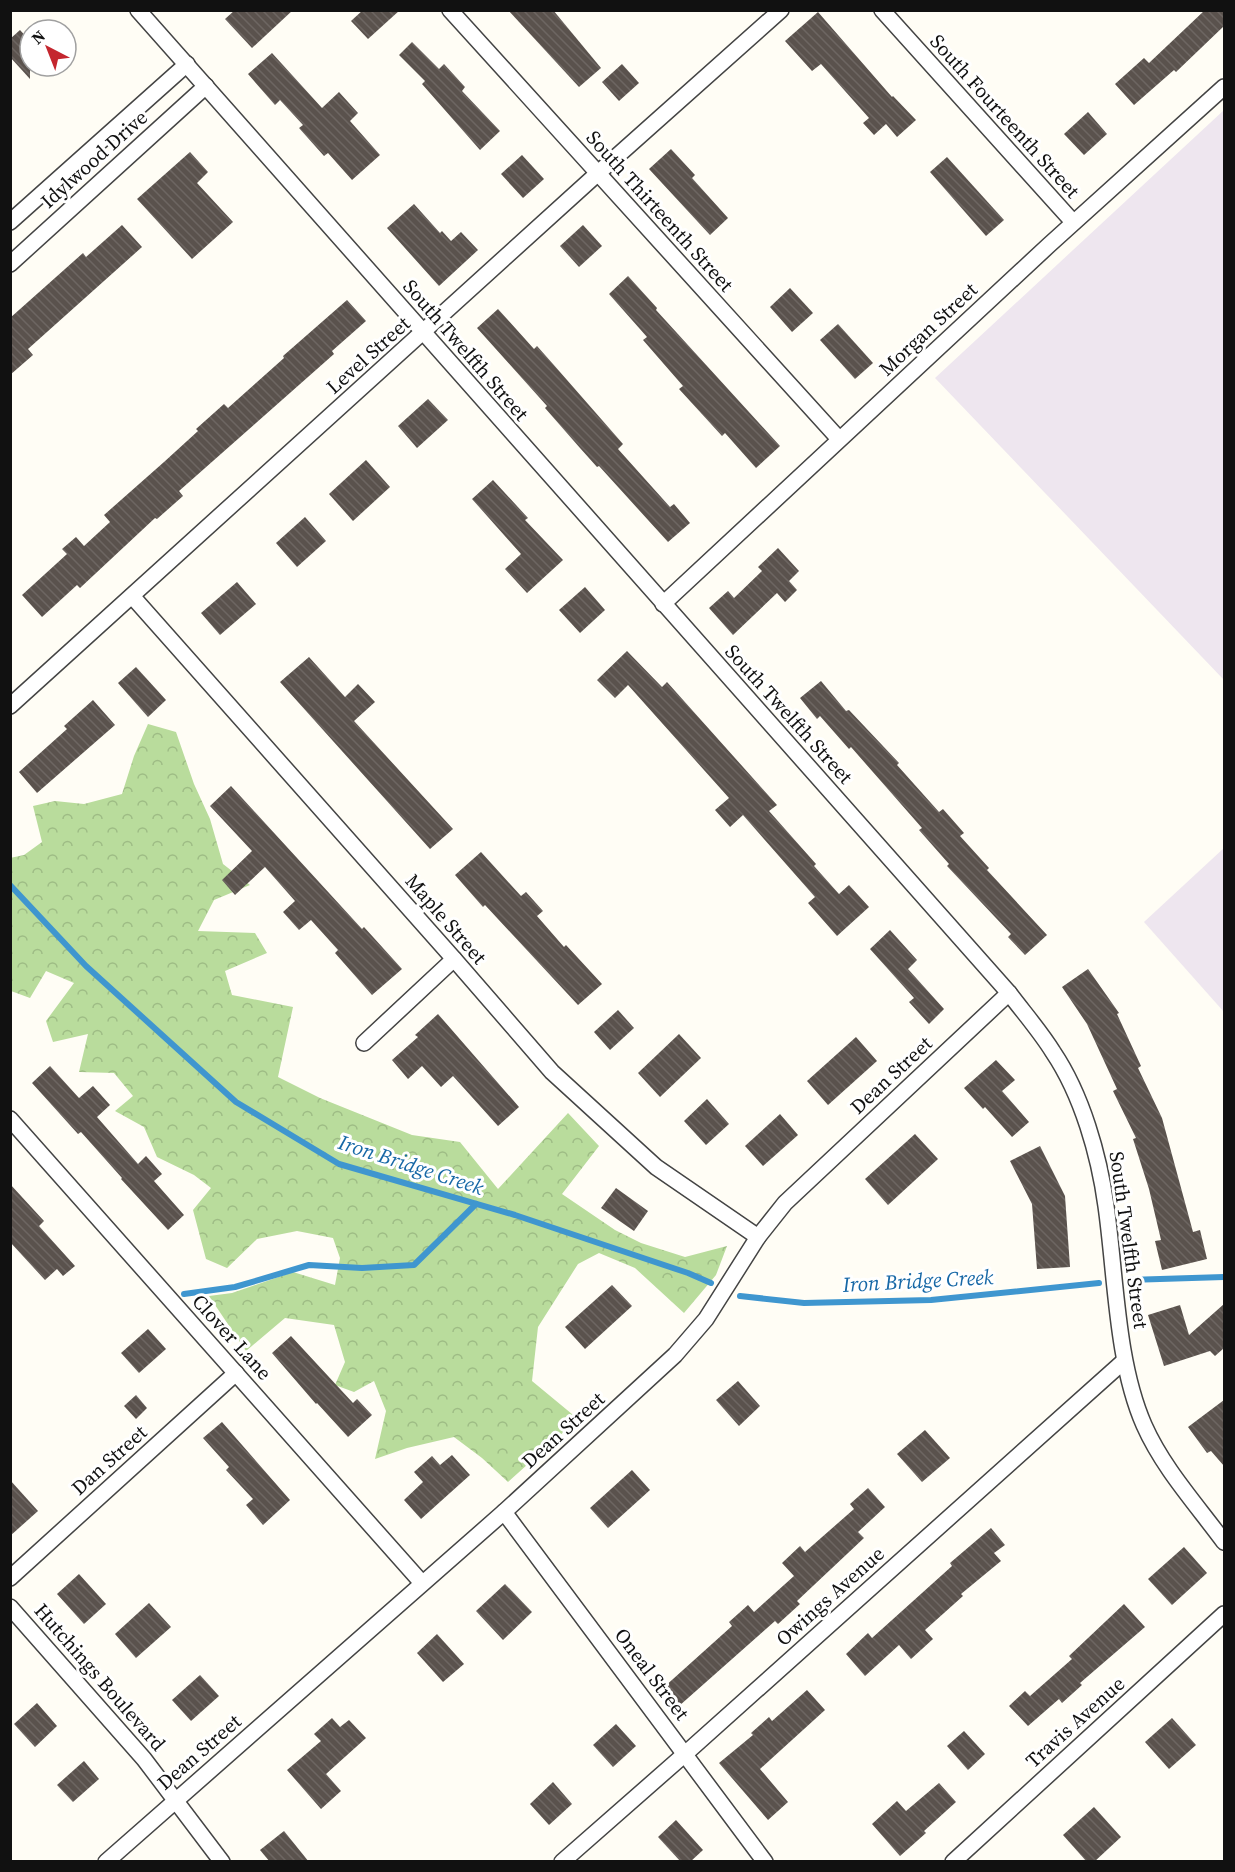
<svg xmlns="http://www.w3.org/2000/svg" width="1235" height="1872" font-family="'Source Serif 4',serif">
	<defs>
		<pattern id="forest-crowns" width="20" height="18" patternUnits="userSpaceOnUse" patternTransform="scale(1.5)"><rect width="20" height="18" fill="#b9dc9c"/><path d="M2 6a3 3 0 1 1 6 0M12 15a3 3 0 1 1 6 0" fill="none" stroke="#9ebc85"/></pattern>
		<pattern id="building-back-hatch" width="6" height="6" patternUnits="userSpaceOnUse" patternTransform="scale(1.5)"><rect width="6" height="6" fill="#5a524d"/><path d="M-1 5l2 2M0 0l6 6M5-1l2 2" fill="none" stroke="#6d6662"/></pattern>
	</defs>
	<rect width="100%" height="100%" fill="#fffdf5"/>
	<g fill="#eee6ef">
		<path d="M1224,110V680L935,378Z"/>
		<path d="M1224,848V1012L1144,922Z"/>
	</g>
	<path fill="url(#forest-crowns)" d="M148,724L176,732L194,784L210,819L223,864L250,885L214,900L198,931L255,933L267,953L225,971L232,995L293,1007L278,1077L320,1098L412,1135L460,1142L498,1189L568,1113L599,1146L562,1194L615,1230L641,1243L685,1257L727,1246L716,1275L684,1313L635,1268L599,1253L578,1264L538,1327L532,1381L578,1419L508,1482L482,1458L454,1437L407,1448L375,1459L386,1411L374,1381L354,1392L335,1385L345,1362L334,1325L285,1318L246,1351L209,1296L232,1293L293,1272L335,1285L340,1258L333,1238L297,1231L257,1239L227,1268L206,1259L193,1210L211,1188L194,1175L157,1157L144,1127L115,1111L133,1096L114,1073L79,1072L88,1034L53,1042L46,1021L74,983L46,971L30,998L11,991L10,858L24,855L42,842L33,806L55,801L84,804L122,794L134,756Z"/>
	<g fill="none" stroke-linecap="round" stroke-linejoin="round">
		<g stroke="#3f96cf" stroke-width="6">
			<path d="M10,885L86,966L236,1102L339,1164L515,1215L688,1273L711,1283"/>
			<path d="M1128,1280L1224,1277"/>
			<path d="M184,1294L235,1287L309,1265L362,1268L414,1265L476,1204"/>
			<path d="M740,1296L804,1303L931,1300L1099,1283"/>
		</g>
	</g>
	<g fill="url(#building-back-hatch)">
		<path d="M235,10H293L252,48L225,19Z"/>
		<path d="M363,10H400L368,39L351,21Z"/>
		<path d="M508,10H553L601,68L579,87Z"/>
		<path d="M1205,10H1224V26L1176,72L1174,70L1134,105L1115,84L1144,58L1149,63Z"/>
		<path d="M818,12L892,97L893,96L916,120L897,137L886,124L874,135L863,123L869,118L821,64L812,71L785,41Z"/>
		<path d="M20,30L30,41V79L10,57V39Z"/>
		<path d="M412,42L439,69L444,64L465,87L462,91L500,131L480,150L422,84L425,81L399,55Z"/>
		<path d="M272,53L322,108L339,92L358,113L350,121L380,155L352,180L328,153L324,156L299,128L303,125L280,100L275,105L248,74Z"/>
		<path d="M622,64L639,83L619,101L602,82Z"/>
		<path d="M1088,112L1107,134L1084,155L1064,134Z"/>
		<path d="M671,149L695,175L692,178L728,218L710,235L649,169Z"/>
		<path d="M190,152L208,172L197,183L233,222L192,259L137,199Z"/>
		<path d="M522,155L544,179L523,198L501,174Z"/>
		<path d="M947,157L1004,220L986,236L930,172Z"/>
		<path d="M414,204L440,233L442,231L451,241L461,232L478,250L439,286L387,228Z"/>
		<path d="M122,225L142,247L28,349L33,355L10,375V318L83,253L86,257Z"/>
		<path d="M583,225L602,246L579,267L560,246Z"/>
		<path d="M628,276L657,308L656,310L780,446L756,468L725,433L722,436L679,389L683,386L643,340L647,337L609,294Z"/>
		<path d="M790,288L813,313L792,332L770,307Z"/>
		<path d="M347,300L366,321L332,351L334,354L179,491L183,496L157,519L155,518L80,588L77,585L42,617L22,595L67,554L62,549L76,537L84,546L110,522L104,515L164,462L198,431L196,429L224,404L228,408L284,358L283,356Z"/>
		<path d="M498,309L534,349L537,346L553,364L623,444L618,449L670,507L674,504L690,523L668,542L599,466L597,467L580,448L545,408L547,406L477,328Z"/>
		<path d="M838,324L873,363L855,379L820,340Z"/>
		<path d="M428,399L448,420L417,448L398,426Z"/>
		<path d="M366,460L390,487L353,521L329,494Z"/>
		<path d="M493,480L528,518L525,520L563,560L527,593L505,569L521,554L472,499Z"/>
		<path d="M305,517L326,541L297,567L276,543Z"/>
		<path d="M778,548L799,571L789,581L797,590L785,602L777,593L733,635L709,608L728,591L734,598L762,571L758,567Z"/>
		<path d="M237,582L256,604L220,635L201,613Z"/>
		<path d="M585,587L605,610L580,633L559,610Z"/>
		<path d="M627,651L662,687L667,682L777,805L769,811L816,864L814,866L839,894L849,885L869,907L837,936L808,903L815,897L743,815L730,827L715,810L729,798L628,685L615,698L597,680Z"/>
		<path d="M309,657L345,697L358,684L375,702L354,721L453,829L430,849L280,682Z"/>
		<path d="M136,667L166,700L148,717L118,683Z"/>
		<path d="M821,681L846,711L849,710L899,763L897,765L939,812L943,809L964,833L960,836L989,868L987,870L1047,935L1025,955L1008,937L1011,934L947,866L949,864L919,830L922,828L851,747L849,749L820,716L817,719L800,698Z"/>
		<path d="M93,700L115,725L37,793L19,772L67,729L64,726Z"/>
		<path d="M231,786L362,929L364,927L402,969L372,995L335,953L338,950L311,920L299,930L283,912L295,901L265,867L235,895L222,880L252,851L210,806Z"/>
		<path d="M481,852L521,896L526,892L543,911L537,916L564,947L566,945L602,984L578,1005L485,905L483,907L455,875Z"/>
		<path d="M890,930L917,960L908,969L944,1009L929,1024L909,1002L914,998L870,949Z"/>
		<path d="M1088,969L1119,1013L1117,1014L1141,1066L1138,1068L1162,1118L1193,1232L1200,1230L1207,1259L1162,1270L1155,1241L1161,1240L1149,1189L1133,1139L1136,1138L1113,1091L1117,1089L1087,1024L1062,987Z"/>
		<path d="M618,1010L634,1028L610,1050L594,1032Z"/>
		<path d="M438,1014L519,1107L498,1126L453,1076L441,1087L422,1066L408,1079L392,1060L418,1037L415,1035Z"/>
		<path d="M679,1034L701,1058L660,1097L638,1073Z"/>
		<path d="M856,1037L877,1061L828,1105L807,1081Z"/>
		<path d="M996,1060L1015,1080L1002,1091L1029,1122L1012,1137L985,1107L983,1109L964,1088Z"/>
		<path d="M50,1066L79,1098L93,1086L110,1105L97,1117L138,1164L146,1156L162,1174L154,1181L184,1215L168,1230L121,1179L122,1178L81,1132L78,1134L32,1083Z"/>
		<path d="M707,1099L729,1124L706,1145L684,1121Z"/>
		<path d="M780,1114L798,1135L763,1166L745,1146Z"/>
		<path d="M915,1134L938,1159L888,1205L865,1179Z"/>
		<path d="M1040,1146L1065,1196L1070,1267L1037,1269L1032,1204L1010,1161Z"/>
		<path d="M10,1184L44,1221L39,1226L75,1266L63,1276L57,1269L45,1280L10,1242Z"/>
		<path d="M616,1188L648,1211L634,1231L601,1208Z"/>
		<path d="M612,1285L632,1306L585,1349L565,1327Z"/>
		<path d="M1224,1304V1348L1215,1356L1210,1351L1164,1366L1148,1315L1180,1305L1189,1335Z"/>
		<path d="M148,1329L166,1349L139,1373L121,1353Z"/>
		<path d="M291,1336L353,1403L357,1399L372,1415L348,1437L317,1403L316,1404L272,1353Z"/>
		<path d="M738,1381L760,1406L739,1426L716,1400Z"/>
		<path d="M136,1395L147,1408L136,1419L124,1406Z"/>
		<path d="M1224,1400V1466L1211,1451L1207,1453L1188,1427Z"/>
		<path d="M222,1422L290,1500L263,1525L246,1505L253,1499L226,1470L229,1467L203,1438Z"/>
		<path d="M925,1430L950,1458L922,1482L897,1454Z"/>
		<path d="M452,1455L470,1475L421,1519L404,1500L423,1482L414,1472L432,1456L440,1465Z"/>
		<path d="M632,1470L650,1490L608,1528L590,1508Z"/>
		<path d="M10,1480L38,1511L10,1536Z"/>
		<path d="M868,1488L885,1507L858,1532L864,1538L797,1601L800,1604L778,1624L775,1621L679,1706L663,1688L732,1626L729,1622L748,1605L754,1612L794,1576L782,1563L800,1546L805,1552L854,1509L850,1504Z"/>
		<path d="M991,1528L1005,1545L994,1553L1001,1561L961,1594L963,1596L925,1630L933,1639L911,1659L899,1645L865,1676L846,1654L868,1633L872,1638L952,1566L950,1563Z"/>
		<path d="M1184,1547L1207,1573L1172,1605L1148,1579Z"/>
		<path d="M79,1574L106,1604L84,1624L57,1594Z"/>
		<path d="M505,1584L532,1612L503,1640L476,1611Z"/>
		<path d="M149,1603L171,1627L136,1658L115,1634Z"/>
		<path d="M1124,1604L1145,1627L1080,1683L1082,1685L1062,1703L1059,1699L1028,1726L1009,1706L1025,1691L1030,1696L1072,1659L1069,1656Z"/>
		<path d="M437,1634L464,1664L443,1682L417,1653Z"/>
		<path d="M200,1675L219,1696L191,1721L172,1700Z"/>
		<path d="M807,1690L825,1710L760,1769L788,1802L768,1820L719,1763L753,1735L751,1733L769,1717L772,1721Z"/>
		<path d="M37,1703L57,1726L35,1747L14,1724Z"/>
		<path d="M332,1718L340,1727L349,1720L366,1738L326,1774L341,1791L321,1809L287,1770L321,1741L314,1734Z"/>
		<path d="M1172,1718L1196,1745L1169,1769L1145,1742Z"/>
		<path d="M616,1724L636,1746L613,1767L593,1745Z"/>
		<path d="M964,1731L985,1754L968,1770L947,1746Z"/>
		<path d="M84,1761L99,1779L73,1802L57,1785Z"/>
		<path d="M553,1782L572,1804L549,1825L530,1804Z"/>
		<path d="M939,1783L956,1802L924,1831L926,1833L900,1856L872,1824L897,1801L906,1811Z"/>
		<path d="M1094,1807L1121,1837L1094,1862H1087L1063,1835Z"/>
		<path d="M676,1820L703,1850L690,1862H681L658,1837Z"/>
		<path d="M284,1831L309,1862H270L260,1850Z"/>
	</g>
	<g fill="none" stroke-linecap="round" stroke-linejoin="round">
		<g stroke="#444" stroke-width="18">
			<g id="minor">
				<path d="M138,10L1009,993C1024,1013 1040,1031 1053,1052C1082,1095 1099,1155 1106,1206C1116,1276 1116,1361 1144,1425C1163,1468 1196,1504 1224,1542"/>
				<path d="M450,10L839,439"/>
				<path d="M882,10L1073,222"/>
				<path d="M10,222L187,64"/>
				<path d="M10,264L206,86"/>
				<path d="M132,596L454,959L552,1072L656,1167L758,1237"/>
				<path d="M663,604L1049,245L1224,87"/>
				<path d="M10,706L597,174L781,10"/>
				<path d="M364,1043L454,959"/>
				<path d="M10,1119L422,1583"/>
				<path d="M504,1512L765,1862"/>
				<path d="M10,1578L236,1373"/>
				<path d="M10,1607L144,1759L222,1862"/>
				<path d="M106,1862L504,1512L675,1355L706,1319L758,1237L785,1203L1009,993"/>
				<path d="M562,1862L685,1754L1124,1361"/>
				<path d="M953,1862L1224,1614"/>
			</g>
		</g>
		<use href="#minor" stroke="#fff" stroke-width="15"/>
	</g>
	<g text-anchor="middle" stroke-width="6" stroke-linejoin="round" paint-order="stroke">
		<g font-size="20" fill="#111" stroke="#fff">
			<text transform="translate(1005 116) rotate(48)" y="7">South Fourteenth Street</text>
			<text transform="translate(94 159) rotate(-42)" y="7">Idylwood Drive</text>
			<text transform="translate(660 211) rotate(48)" y="7">South Thirteenth Street</text>
			<text transform="translate(928 329) rotate(-43)" y="7">Morgan Street</text>
			<text transform="translate(466 350) rotate(49)" y="7">South Twelfth Street</text>
			<text transform="translate(368 355) rotate(-42)" y="7">Level Street</text>
			<text transform="translate(789 714) rotate(48)" y="7">South Twelfth Street</text>
			<text transform="translate(446 919) rotate(49)" y="7">Maple Street</text>
			<text transform="translate(891 1075) rotate(-43)" y="7">Dean Street</text>
			<text transform="translate(1129 1240) rotate(82)" y="7">South Twelfth Street</text>
			<text transform="translate(232 1337) rotate(48)" y="7">Clover Lane</text>
			<text transform="translate(563 1430) rotate(-42)" y="7">Dean Street</text>
			<text transform="translate(109 1460) rotate(-42)" y="7">Dan Street</text>
			<text transform="translate(830 1596) rotate(-42)" y="7">Owings Avenue</text>
			<text transform="translate(652 1674) rotate(53)" y="7">Oneal Street</text>
			<text transform="translate(100 1677) rotate(49)" y="7">Hutchings Boulevard</text>
			<text transform="translate(1075 1722) rotate(-42)" y="7">Travis Avenue</text>
			<text transform="translate(199 1752) rotate(-41)" y="7">Dean Street</text>
		</g>
		<g font-size="21" font-style="italic" fill="#1768a6" stroke="#fff">
			<text transform="translate(411 1165) rotate(18)" y="7">Iron Bridge Creek</text>
			<text transform="translate(918 1281) rotate(-3)" y="7">Iron Bridge Creek</text>
		</g>
	</g>
	<rect width="1235" height="1872" fill="none" stroke="#111111" stroke-width="24"/>
	<g transform="translate(48 48) rotate(318)"><circle r="28" fill="#ffffff" stroke="#a0a0a0" stroke-width="1.5"/>
	<path d="M0-4.5L10 22L0 15L-10 22Z" fill="#c4262e"/>
	<text y="-9" font-size="16" font-weight="bold" text-anchor="middle" fill="#111111">N</text>
	</g>
</svg>
